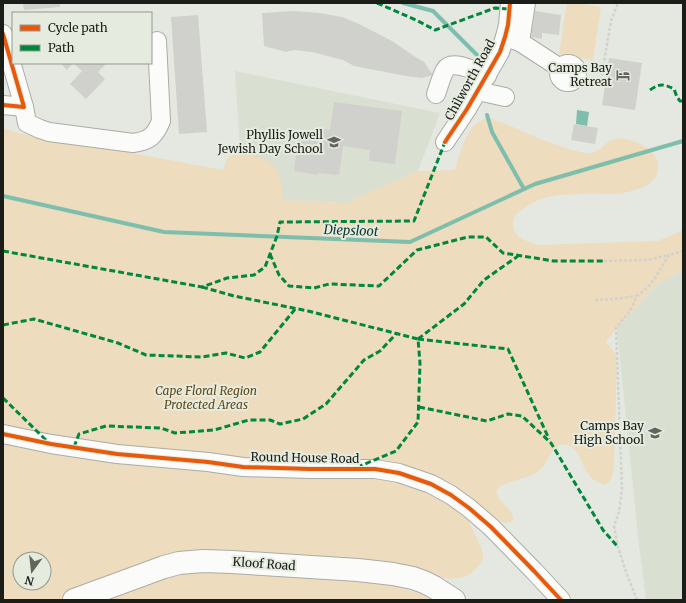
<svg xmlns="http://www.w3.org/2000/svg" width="686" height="603" font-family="Merriweather,serif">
	<rect width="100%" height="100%" fill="#e5e8e1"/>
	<g fill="#d9dfd1">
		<path d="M235,71L440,113L418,171L345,203L243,198Z"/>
		<path d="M683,270V600H646L638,537L617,329L657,284Z"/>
	</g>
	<g fill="#eddcbd" fill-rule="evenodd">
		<path d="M567,3H576L601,7L593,60L559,54Z"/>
		<path d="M484,119H493C522,130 550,145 580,152C602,157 600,143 615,139C621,137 627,139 633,141C646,146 660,154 658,170C656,184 640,189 628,192C618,195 606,194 595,194C580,194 562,194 547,197C539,199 530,204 523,209C514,215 510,222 515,232C520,240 530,242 538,245L658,241L683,230V270L657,284L606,341L615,354L617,358L614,467L612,477L609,483C605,485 604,485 600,483C580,476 584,450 567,445C553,440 549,461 542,468C532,478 515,480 502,485C484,496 516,507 513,521L505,523L488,515L470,518L469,522L481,547L483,554V558L481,563L472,573L467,576L458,578L448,579L405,565L387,584L419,593L431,600H3V128L22,134L50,138L223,170C225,165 226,159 230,156C238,152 259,156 267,160C271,162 274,166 276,169C282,179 281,190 284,200L345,203L418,171L455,170C458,158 466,133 475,124C478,122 481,121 484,119ZM20,559H44V583H20Z"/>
	</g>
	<path fill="#7dbeac" d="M577,110L589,112L587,126L576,124Z"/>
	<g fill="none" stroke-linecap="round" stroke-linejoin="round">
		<g stroke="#7dbeac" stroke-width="4">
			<path d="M403,3L433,11L479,57"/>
			<path d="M487,115L492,132L524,189"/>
			<path d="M3,196L164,232L410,242L535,184L683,141"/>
		</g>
	</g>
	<g fill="#d0d1cc">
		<path d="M23,3H60V7L24,10Z"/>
		<path d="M294,11L320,13L342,17L359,24L392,41L417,58L424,62L433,75L422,78L406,76L354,66L343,60L312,52L294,50L286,52L264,46L262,13Z"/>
		<path d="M535,11L561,15L559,35L542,33V39L531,37Z"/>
		<path d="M198,15L207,132L179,134L171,17Z"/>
		<path d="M609,58L642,63L635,110L602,105Z"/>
		<path d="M62,63H73L67,70L61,64Z"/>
		<path d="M73,63H107L98,72L105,79L86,99L70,84L82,71Z"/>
		<path d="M334,102L402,111L395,164L369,161L370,150L343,146L339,175L318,173V175L294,171L299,131L321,134L322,129L330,130Z"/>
		<path d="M574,124L598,128L595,144L571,140Z"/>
	</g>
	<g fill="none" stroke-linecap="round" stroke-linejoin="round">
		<g stroke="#aaaca7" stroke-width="20">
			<g id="minor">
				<path d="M3,34L24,107L27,123L40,129L49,132L133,143C149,141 155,136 161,121L157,41"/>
				<path d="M505,37L520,42L526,3"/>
				<path d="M520,42L560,68"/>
				<circle cx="568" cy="73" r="9"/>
				<path d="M478,91L505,97"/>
				<path d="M436,94C439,86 441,77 445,70C452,58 477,72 487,76"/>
				<path d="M3,105L24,107"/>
				<path d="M445,142L467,109L500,52L505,37L508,25L510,3"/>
				<path d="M3,434L51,444L117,454L208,462L243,467L310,469H375L399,473L431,484L451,495L469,508L491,527L534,571L561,600"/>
			</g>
		</g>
		<g stroke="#aaaca7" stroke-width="24">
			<path id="major" d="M74,600L164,567L179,563L203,561L232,562L358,570L393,574L413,578L424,582L434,587L454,600"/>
		</g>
		<g stroke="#d1d2cf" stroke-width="2.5" stroke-dasharray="3 2" stroke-linecap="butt">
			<path d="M576,75L600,85"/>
			<path d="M605,86L600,85L611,21L618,3"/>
			<path d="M604,261L648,260L668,255"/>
			<path d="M595,300L615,299L636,296"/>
			<path d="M637,600L626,572L618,547L614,526L619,512L622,489L616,328L630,311L637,296L647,288L655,278L669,255L683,251"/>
		</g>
		<use href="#minor" stroke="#fbfcfa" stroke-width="18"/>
		<use href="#major" stroke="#fbfcfa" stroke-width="22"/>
		<g stroke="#00873e" stroke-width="3" stroke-dasharray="6 3" stroke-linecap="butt">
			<path d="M377,3L416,20L435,30L495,8L509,9"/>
			<path d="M650,90C660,83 664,84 674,89L677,97L680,101H683"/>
			<path d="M3,251L202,287L227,278L254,275L265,267L277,236L280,222L414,221L445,142"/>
			<path d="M270,254L279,275L289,286L314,288L329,284L379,286L417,250L468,237H486L503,253L554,261H604"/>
			<path d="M202,287L234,296L308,311L418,339L420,363L418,422L396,451L360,466"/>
			<path d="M3,325L34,319L118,343L146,355L202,357L226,353L245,358L260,352L296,308"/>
			<path d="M418,339L508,349L549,439"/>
			<path d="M418,339L464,304L484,280L518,256"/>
			<path d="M3,398L49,443"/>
			<path d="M419,407L487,421L508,414L522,416L551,443L603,530L618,547"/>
			<path d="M74,447L79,434L106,426L161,428L175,433L214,430L249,420H270L280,424L303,419L326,404L364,360L380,351L396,334"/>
		</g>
		<g stroke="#e5ebde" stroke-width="6">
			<g id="cycleway">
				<path d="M3,34L24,107L3,105"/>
				<path d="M445,142L467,109L500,52L505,37L508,25L510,3"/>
				<path d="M3,434L51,444L117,454L208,462L243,467L310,469H375L399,473L431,484L451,495L469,508L491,527L534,571L561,600"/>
			</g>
		</g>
		<use href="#cycleway" stroke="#e8590c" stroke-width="4"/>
	</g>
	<defs>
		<g id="hotel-bare" transform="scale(1.08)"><path d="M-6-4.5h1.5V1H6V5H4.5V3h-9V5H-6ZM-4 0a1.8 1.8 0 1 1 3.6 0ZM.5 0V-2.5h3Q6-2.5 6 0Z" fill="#62645e" stroke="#e5ebde" stroke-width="2.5" paint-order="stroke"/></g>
		<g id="school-bare" transform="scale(1.08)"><path d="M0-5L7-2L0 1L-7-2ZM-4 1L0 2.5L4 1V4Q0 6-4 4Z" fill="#62645e" stroke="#e5ebde" stroke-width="2.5" paint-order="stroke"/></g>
	</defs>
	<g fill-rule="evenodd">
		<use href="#hotel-bare" x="623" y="75"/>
		<use href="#school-bare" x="334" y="142"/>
		<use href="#school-bare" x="655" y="433"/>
	</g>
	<g text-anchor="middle" stroke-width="4" stroke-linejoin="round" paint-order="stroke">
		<g font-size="12" fill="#1b1d18" stroke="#e5ebde" text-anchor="end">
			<text x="612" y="72">Camps Bay<tspan x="612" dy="14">Retreat</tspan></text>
			<text x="323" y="139">Phyllis Jowell<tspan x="323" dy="14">Jewish Day School</tspan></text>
			<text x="644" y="430">Camps Bay<tspan x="644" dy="14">High School</tspan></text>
		</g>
		<g font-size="12" fill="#1b1d18" stroke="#e5ebde">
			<text transform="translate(470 80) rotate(-61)" y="4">Chilworth Road</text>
			<text transform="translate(305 458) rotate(1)" y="4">Round House Road</text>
			<text transform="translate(264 564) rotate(4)" y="4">Kloof Road</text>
		</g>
		<g font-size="12" font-style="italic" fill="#644817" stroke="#e5ebde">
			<text x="206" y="395">Cape Floral Region<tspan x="206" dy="14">Protected Areas</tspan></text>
		</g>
		<g font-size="13" font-style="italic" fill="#0b372d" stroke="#e5ebde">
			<text transform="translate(351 230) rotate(2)" y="5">Diepsloot</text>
		</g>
	</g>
	<rect width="686" height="603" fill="none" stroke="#1b1d18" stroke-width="8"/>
	<rect x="12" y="12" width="140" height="52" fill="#e5ebde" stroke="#94998f"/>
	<rect x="20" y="25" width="20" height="6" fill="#e8590c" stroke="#94998f"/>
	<text x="48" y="32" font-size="12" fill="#1b1d18">Cycle path</text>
	<rect x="20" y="45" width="20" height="6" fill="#00873e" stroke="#94998f"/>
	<text x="48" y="52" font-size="12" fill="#1b1d18">Path</text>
	<g transform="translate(32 571) rotate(195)"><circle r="19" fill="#e5ebde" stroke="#94998f"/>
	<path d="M0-3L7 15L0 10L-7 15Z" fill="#62645e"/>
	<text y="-6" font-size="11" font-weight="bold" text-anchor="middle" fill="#1b1d18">N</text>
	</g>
</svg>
